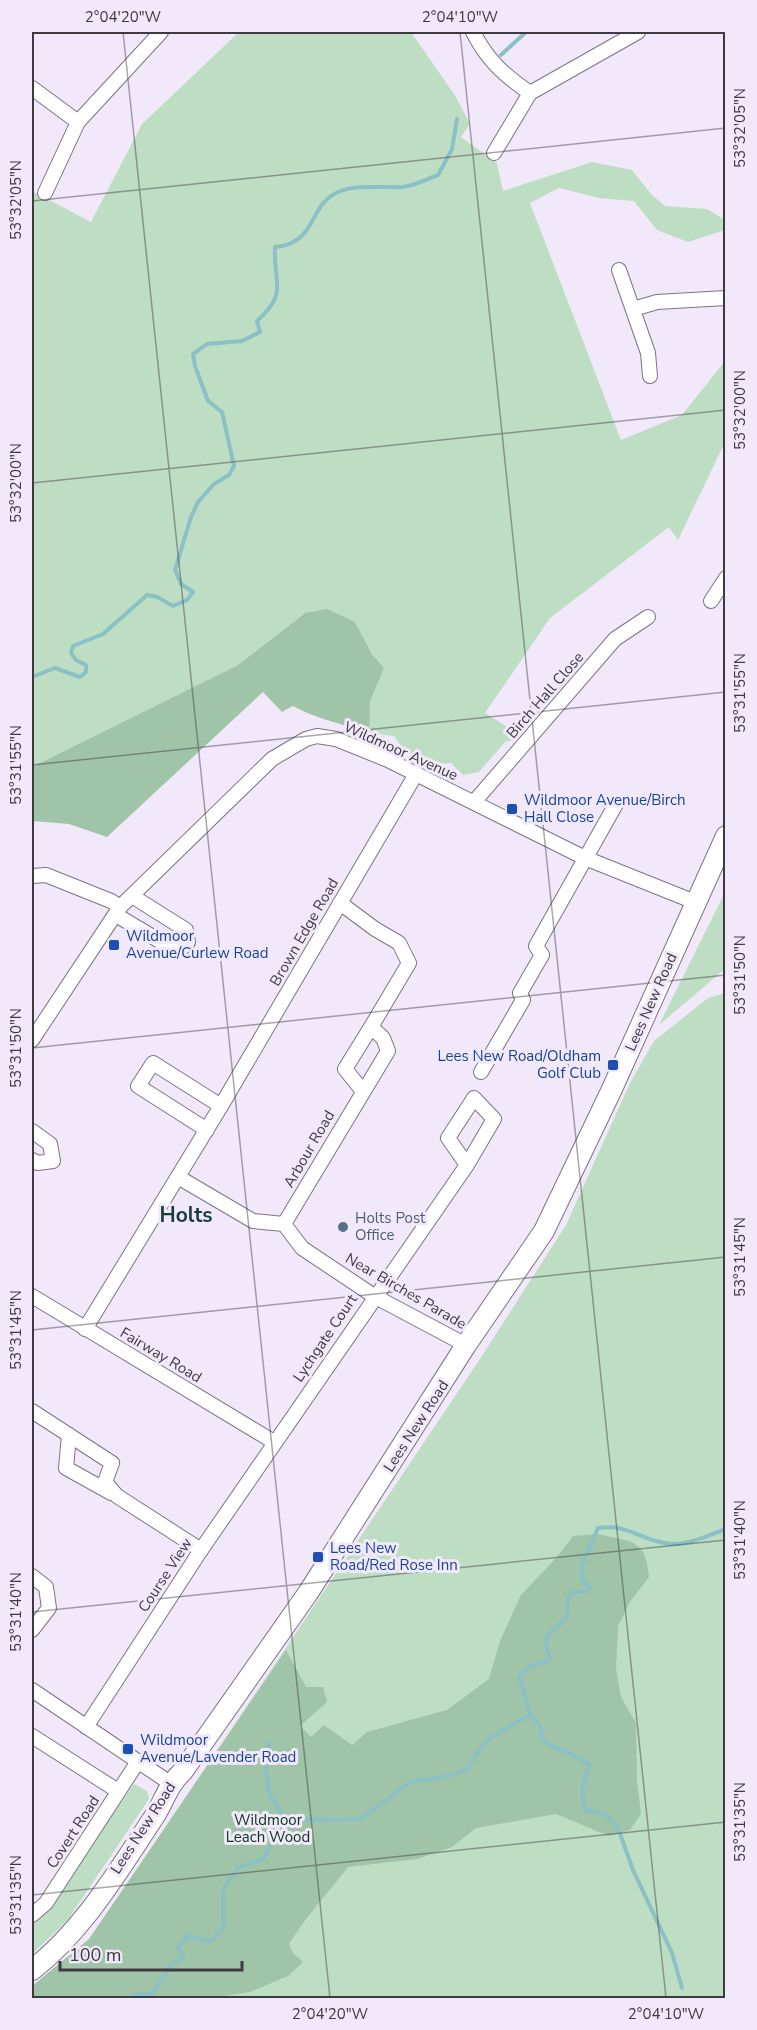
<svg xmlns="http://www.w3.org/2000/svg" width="757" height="2030" font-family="'Nunito Sans',sans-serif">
	<rect width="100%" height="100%" fill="#f1e9fa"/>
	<g fill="#bddec3">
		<path d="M239,32H411L456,97L470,124L461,137L497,163L503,191L592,162L632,170L651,194L665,206L707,209L725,220V230L688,242L657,230L634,201L599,198L559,188L530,203L621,440L682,415L725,361V442L678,540L669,527L550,618L485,713L523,737L505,742L479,772L463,775L451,763C428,766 406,756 394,736L369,733V700L384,668L373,655L355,622L305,613L238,665L32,767V191L91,222L142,124Z"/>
		<path d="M725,892V969L659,1025Z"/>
		<path d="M725,993V1998H116L146,1856L478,1362L566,1225L630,1083L654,1041L708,998Z"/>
		<path d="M134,1784L147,1791L149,1799L67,1921L32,1954V1920L49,1906Z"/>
	</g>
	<g fill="#a0c4a7">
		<path d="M327,609L355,622L372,654L384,668L370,701L369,733C344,724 316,719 293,706L282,712L263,692L107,837L69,824L32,821V767L238,665L305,613Z"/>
		<path d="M597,1534C631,1542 646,1538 649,1577L630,1602L618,1626L616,1668L621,1697L636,1723L637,1782L641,1814L630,1830L609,1836L556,1814L476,1828L452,1847L417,1859L348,1867C328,1893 306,1916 289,1944L293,1953L303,1962L288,1976L250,1992L210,1998H32V1986L89,1939L286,1650L306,1687H323L327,1702L300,1726L311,1737L324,1725L352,1745L367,1732L447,1710L489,1679L500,1641L521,1595L557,1557L573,1536Z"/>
	</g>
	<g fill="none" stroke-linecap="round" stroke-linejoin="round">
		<g stroke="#8ac0c6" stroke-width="4">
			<path d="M501,55L526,32"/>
			<path d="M32,677L55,668L80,677L86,672V665L76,660L71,653L73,646L103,634L147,595L157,597L173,606L187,600L193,592L181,584L175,570L191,517L198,502L214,484L229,475L234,466L222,412L208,401L195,366L193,354L207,344L242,341L260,332L257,321C289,293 273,283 275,247C317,244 308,205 338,192C356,184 383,188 402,187C414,186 427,179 438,175L452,149L457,119"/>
			<path d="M269,1743L266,1771L269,1792L284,1820"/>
			<path d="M682,1988L672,1953L633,1870L618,1828L605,1814L585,1810L582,1790L589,1765C572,1751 555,1751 541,1739V1728L530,1715L519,1676L531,1666L551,1660C540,1637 549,1633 567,1618L568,1598L573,1592H585L590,1587L582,1581V1565L598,1528C630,1523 641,1542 671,1544C689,1545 709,1535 726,1529"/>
			<path d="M133,1998L135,1994H152L172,1964L183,1957L178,1947L189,1936L210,1942L223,1928V1890L237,1868L264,1858L284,1820L361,1819L410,1782L445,1777L467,1769C484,1738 499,1732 530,1715"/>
		</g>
		<g stroke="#7c7484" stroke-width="16">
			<g id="street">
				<path d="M473,32C488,61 504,75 530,93"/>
				<path d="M32,88L78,122"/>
				<path d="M494,153L530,93L638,32"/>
				<path d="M45,193L78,122L161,32"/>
				<path d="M619,270L648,353L650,376"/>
				<path d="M633,309L657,302L726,298"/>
				<path d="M711,601L726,578"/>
				<path d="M474,802L615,639L648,617"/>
				<path d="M32,876L46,875L111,901L120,907"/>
				<path d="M116,915L175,950L182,948L188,942L186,930L132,896"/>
				<path d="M32,1040L120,907L272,759L306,739L317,736L336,739L388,760L585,858L695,902"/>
				<path d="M481,1072L523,1000L520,993L542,955L536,946L616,804"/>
				<path d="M362,1090L345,1069L371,1027"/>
				<path d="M207,1130L138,1086L153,1063L221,1106"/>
				<path d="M32,1131L50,1144L53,1161L38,1163L32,1160"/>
				<path d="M178,1177L253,1221L284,1224L302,1248L374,1296L466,1345"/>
				<path d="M284,1224L388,1051L383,1038L371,1027L409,963L399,943L375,929L340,903"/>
				<path d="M32,1296L274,1442"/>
				<path d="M85,1329L221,1106L416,774"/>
				<path d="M32,1411L112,1463L105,1482L117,1496L201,1550"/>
				<path d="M69,1435L66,1468L111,1493"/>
				<path d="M32,1576L46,1587L49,1608L32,1630"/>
				<path d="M32,1690L170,1783"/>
				<path d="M86,1727L201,1550L467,1165L494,1119L474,1098L448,1138L467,1165"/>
				<path d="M32,1736L118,1791"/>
				<path d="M32,1915L46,1903L137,1763"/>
			</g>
		</g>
		<g stroke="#7c7484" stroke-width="22">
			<path id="secondary" d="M32,1970C83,1931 118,1871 154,1817C165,1800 167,1786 183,1771L308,1593L466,1345L544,1231L612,1089L726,836"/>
		</g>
		<use href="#street" stroke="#fff" stroke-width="14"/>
		<use href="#secondary" stroke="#fff" stroke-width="20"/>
	</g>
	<path fill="none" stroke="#3d3a40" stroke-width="1.5" stroke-opacity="0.45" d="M123,32L330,1998M460,32L666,1998M32,201L726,128M32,483L726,410M32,765L726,692M32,1048L726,975M32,1330L726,1257M32,1612L726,1540M32,1895L726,1822"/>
	<g fill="#1a4fb4" stroke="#f1e9fa" stroke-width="2">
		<rect x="506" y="803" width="12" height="12" rx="3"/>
		<rect x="108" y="939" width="12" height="12" rx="3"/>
		<rect x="607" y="1059" width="12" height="12" rx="3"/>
		<rect x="312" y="1551" width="12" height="12" rx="3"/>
		<rect x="122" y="1743" width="12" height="12" rx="3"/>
	</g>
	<circle fill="#5c6f8a" stroke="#f1e9fa" stroke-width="2" cx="343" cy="1227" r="6"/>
	<g text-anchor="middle" stroke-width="6" stroke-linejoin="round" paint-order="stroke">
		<g font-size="15" fill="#3d3a40" stroke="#f1e9fa">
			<text transform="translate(545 695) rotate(-49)" y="5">Birch Hall Close</text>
			<text transform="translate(401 751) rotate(24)" y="5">Wildmoor Avenue</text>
			<text transform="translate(304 932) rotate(-60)" y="5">Brown Edge Road</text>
			<text transform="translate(651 1002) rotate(-66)" y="5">Lees New Road</text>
			<text transform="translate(309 1149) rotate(-60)" y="5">Arbour Road</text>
			<text transform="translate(406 1291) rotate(30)" y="5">Near Birches Parade</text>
			<text transform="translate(325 1338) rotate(-56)" y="5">Lychgate Court</text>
			<text transform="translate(161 1355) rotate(31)" y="5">Fairway Road</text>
			<text transform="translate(416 1426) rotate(-57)" y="5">Lees New Road</text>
			<text transform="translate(165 1575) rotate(-57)" y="5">Course View</text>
			<text transform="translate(143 1828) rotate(-57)" y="5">Lees New Road</text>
			<text transform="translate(73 1832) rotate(-57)" y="5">Covert Road</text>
		</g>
		<g font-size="15" fill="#164399" stroke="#f1e9fa" text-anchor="start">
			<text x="524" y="805">Wildmoor Avenue/Birch<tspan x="524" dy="17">Hall Close</tspan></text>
			<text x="126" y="941">Wildmoor<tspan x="126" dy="17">Avenue/Curlew Road</tspan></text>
			<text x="601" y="1061" text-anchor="end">Lees New Road/Oldham<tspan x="601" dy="17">Golf Club</tspan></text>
			<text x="330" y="1553">Lees New<tspan x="330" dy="17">Road/Red Rose Inn</tspan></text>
			<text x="140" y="1745">Wildmoor<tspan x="140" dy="17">Avenue/Lavender Road</tspan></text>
		</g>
		<g font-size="15" fill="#4e5e75" stroke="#f1e9fa" text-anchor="start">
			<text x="355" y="1223">Holts Post<tspan x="355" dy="17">Office</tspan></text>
		</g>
		<g font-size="15" fill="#093417" stroke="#f1e9fa">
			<text x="268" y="1825">Wildmoor<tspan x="268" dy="17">Leach Wood</tspan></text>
		</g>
		<g font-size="21" font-weight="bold" fill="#193c3c" stroke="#f1e9fa">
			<text x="186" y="1222">Holts</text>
		</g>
	</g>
	<rect width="757" height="2030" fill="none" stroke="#f1e9fa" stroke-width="66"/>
	<path d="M60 1961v9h182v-9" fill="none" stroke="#3d3a40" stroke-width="3"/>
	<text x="69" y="1961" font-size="18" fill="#3d3a40" stroke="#f1e9fa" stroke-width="4.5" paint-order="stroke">100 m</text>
	<rect x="33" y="33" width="691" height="1964" fill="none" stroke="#3d3a40" stroke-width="2"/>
	<g font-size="15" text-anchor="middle" fill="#3d3a40">
		<text x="123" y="22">2°04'20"W</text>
		<text x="460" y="22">2°04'10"W</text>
		<text transform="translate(740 128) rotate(-90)" y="5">53°32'05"N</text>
		<text transform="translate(16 200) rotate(-90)" y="5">53°32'05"N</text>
		<text transform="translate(740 410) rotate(-90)" y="5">53°32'00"N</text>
		<text transform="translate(16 483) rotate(-90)" y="5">53°32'00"N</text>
		<text transform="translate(740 693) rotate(-90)" y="5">53°31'55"N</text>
		<text transform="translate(16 765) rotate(-90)" y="5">53°31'55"N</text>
		<text transform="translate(740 975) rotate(-90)" y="5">53°31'50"N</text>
		<text transform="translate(16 1048) rotate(-90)" y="5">53°31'50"N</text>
		<text transform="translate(740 1257) rotate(-90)" y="5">53°31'45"N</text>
		<text transform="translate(16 1330) rotate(-90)" y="5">53°31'45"N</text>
		<text transform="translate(740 1540) rotate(-90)" y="5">53°31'40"N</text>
		<text transform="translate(16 1612) rotate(-90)" y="5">53°31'40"N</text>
		<text transform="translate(740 1822) rotate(-90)" y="5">53°31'35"N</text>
		<text transform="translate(16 1895) rotate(-90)" y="5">53°31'35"N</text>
		<text x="330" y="2019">2°04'20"W</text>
		<text x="666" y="2019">2°04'10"W</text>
	</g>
</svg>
